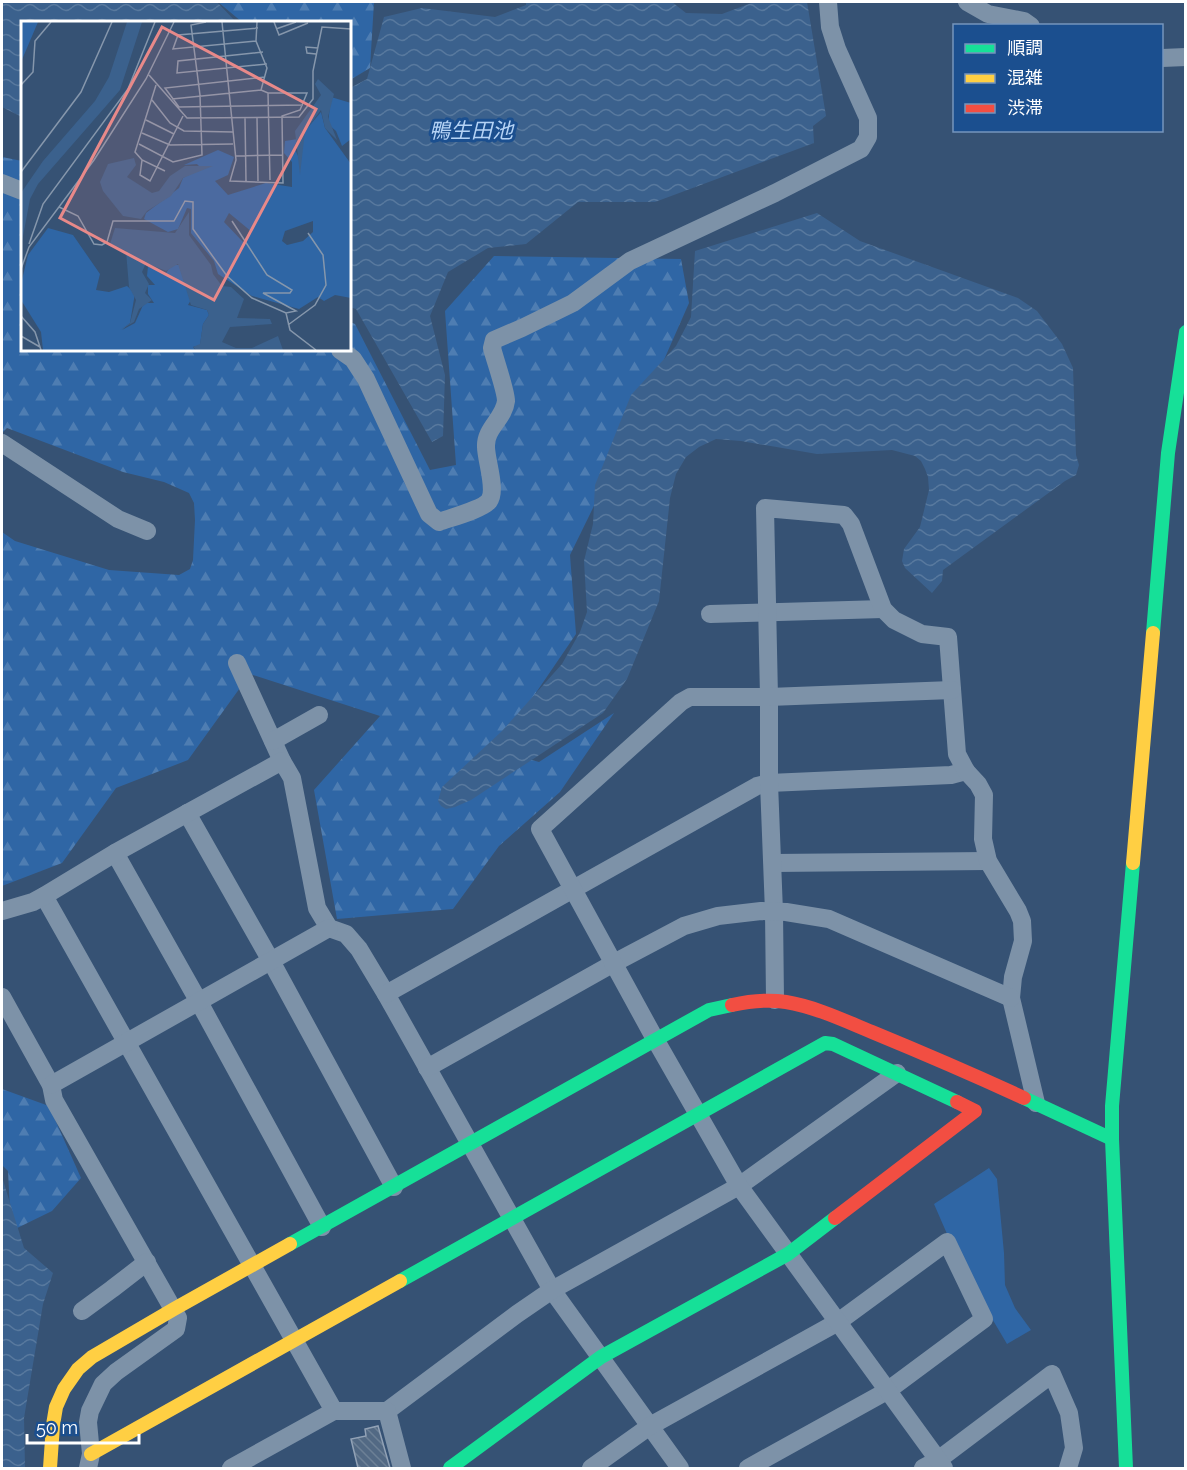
<svg xmlns="http://www.w3.org/2000/svg" width="1187" height="1470" font-family="Raleway,'Noto Sans JP',sans-serif">
	<defs>
		<pattern id="forest-firs" width="22" height="20" patternUnits="userSpaceOnUse" patternTransform="scale(1.5)"><rect width="22" height="20" fill="#2f66a5"/><path d="M5 1l3.5 6h-7zM16 11l3.5 6h-7z" fill="#4e7db2"/></pattern>
		<pattern id="water-waves" width="16" height="10" patternUnits="userSpaceOnUse" patternTransform="scale(1.5)"><rect width="16" height="10" fill="#3b618d"/><path d="M0 5q4-4 8 0t8 0" fill="none" stroke="#58799e"/></pattern>
		<pattern id="building-back-hatch" width="6" height="6" patternUnits="userSpaceOnUse" patternTransform="scale(1.5)"><rect width="6" height="6" fill="#526984"/><path d="M-1 5l2 2M0 0l6 6M5-1l2 2" fill="none" stroke="#6c8096"/></pattern>
	</defs>
	<rect width="100%" height="100%" fill="#365274"/>
	<g fill="url(#forest-firs)">
		<path d="M218,2H374L370,68L350,80V22H242Z"/>
		<path d="M2,157L22,161V350H350V322L355,324L430,470L456,465L445,311L494,256L681,259L689,303L652,387L570,555L576,634L497,750L539,762L614,713L560,792L499,846L453,909L337,919L314,790L380,716L250,674L188,760L116,788L62,863L2,886V532L15,541L109,570L179,575L190,569L193,560L195,520L194,503L189,493L164,482L123,472L7,428L2,433Z"/>
		<path d="M2,1089L49,1106L81,1178L52,1211L11,1231L8,1171L2,1165Z"/>
	</g>
	<path fill="#2f66a5" d="M989,1168L997,1179L1004,1253L1005,1285L1015,1308L1031,1330L1007,1344L961,1266L934,1204Z"/>
	<g fill="url(#water-waves)">
		<path d="M2,2H217L236,22H22V117L2,107Z"/>
		<path d="M526,2H672L686,13L722,14L754,2H807L826,116L813,126L814,143L655,202H578L526,244L488,248L448,272L430,316L445,375L443,436L432,442L356,309L350,307V88L367,79L384,17L422,8L495,17L526,5Z"/>
		<path d="M817,213L860,241L1018,298L1037,311L1062,344L1073,368L1076,455L1079,465L1076,475L1065,481L943,570L942,581L932,593L905,568L902,561L904,549L920,527L929,490L928,477L925,469L921,461L915,456L892,450L817,454L741,441L716,439L699,447L686,457L676,474L670,498L659,601L627,679L603,713L471,800L455,807L446,809L441,806L438,801L442,787L502,731L562,664L580,632L587,612L584,561L593,524L595,485L631,395L676,346L691,317L695,251Z"/>
		<path d="M2,1177L24,1248L53,1273L43,1304L24,1418L25,1468H2Z"/>
	</g>
	<path fill="url(#building-back-hatch)" stroke="#92a2b6" stroke-width="1.5" d="M378,1426L390,1468H358L351,1439L366,1436L365,1429Z"/>
	<g fill="none" stroke-linecap="round" stroke-linejoin="round">
		<g stroke="#7d92a8" stroke-width="18">
			<path d="M967,2L988,14L1024,21L1031,26"/>
			<path d="M1162,58L1186,57"/>
			<path d="M2,183L22,191"/>
			<path d="M340,350L353,359L366,379L429,514L439,522C450,518 483,509 489,501C497,490 486,460 486,447C485,428 504,419 506,401C506,391 495,360 492,348L494,340L522,328L573,303L630,261L775,193L861,149L868,137V118L837,49L830,27L828,2"/>
			<path d="M2,443L118,519L147,531"/>
			<path d="M710,614L883,609"/>
			<path d="M237,663L282,761"/>
			<path d="M273,741L319,715"/>
			<path d="M187,813L271,961L394,1187"/>
			<path d="M115,853L199,1002L322,1227"/>
			<path d="M773,863L988,861"/>
			<path d="M44,896L334,1411"/>
			<path d="M2,911L33,902L44,896L115,853L282,761L292,778L317,908L329,928L346,934L359,949L386,994L552,1290L680,1468"/>
			<path d="M386,994L757,786L769,783L951,775L966,771"/>
			<path d="M2,997L51,1085L54,1100L178,1318L176,1329L116,1372L103,1384L90,1411L88,1422L91,1454L88,1468"/>
			<path d="M775,1000L774,912L769,783V697L765,508L844,515L851,524L883,609L894,620L922,634L948,637L957,754L966,771L978,784L984,795L983,839L988,861L1018,911L1022,921L1023,941L1013,977L1011,998L1036,1103"/>
			<path d="M427,1068L614,963L684,926L718,916L761,911L786,912L829,919L1011,998"/>
			<path d="M51,1085L329,928"/>
			<path d="M82,1311L112,1289L147,1262"/>
			<path d="M387,1411L517,1314L552,1290L739,1186L897,1073"/>
			<path d="M231,1468L334,1411H387L402,1468"/>
			<path d="M591,1468L650,1426L838,1322L947,1242L984,1319L887,1391L748,1468"/>
			<path d="M923,1468L938,1460L1052,1374L1069,1413L1074,1448L1068,1468"/>
			<path d="M944,1468L739,1186L655,1039L540,829L681,702L690,697H769L952,690"/>
		</g>
		<g stroke="#16e098" stroke-width="14">
			<path d="M1153,633L1168,453L1186,332"/>
			<path d="M1024,1098L1112,1139"/>
			<path d="M290,1244L709,1010L732,1005"/>
			<path d="M400,1281L825,1043L833,1044L957,1102"/>
			<path d="M450,1468L601,1357L788,1254L835,1218"/>
			<path d="M1126,1468L1112,1139V1106L1133,863"/>
		</g>
		<g stroke="#ffcf43" stroke-width="14">
			<path d="M1133,863L1153,633"/>
			<path d="M91,1454L400,1281"/>
			<path d="M50,1468L53,1425L56,1407L64,1389L78,1369L92,1357L174,1309L290,1244"/>
		</g>
		<g stroke="#f24e42" stroke-width="14">
			<path d="M732,1005C750,1001 767,999 786,1002C816,1007 845,1021 872,1032C923,1053 974,1075 1024,1098"/>
			<path d="M835,1218L975,1111L957,1102"/>
		</g>
	</g>
	<g text-anchor="middle" stroke-width="6" stroke-linejoin="round" paint-order="stroke">
		<g font-size="21" font-style="italic" fill="#b5d3f5" stroke="#1b4f8f">
			<text x="471" y="138">鴨生田池</text>
		</g>
	</g>
	<g transform="translate(21 21)">
		<rect width="330" height="330" fill="#365274"/>
		<path d="M0,1H17L0,41ZM310,76L330,82V118L321,125L315,110L307,103ZM300,91L304,107L330,143V277L314,274L303,280L297,276L278,288L231,275L197,253L193,240L170,212V188L166,187L157,208L147,211L123,198L125,192L158,167L162,157L180,147L176,143L163,144L197,129L213,136L207,154L194,160L207,174L245,162L271,166V141L263,132L264,120L277,118L273,126L278,137L284,110ZM208,192L231,211L223,222L203,201ZM292,200V211L282,220L266,224L261,220L264,210ZM27,207L52,214L79,253L75,269L88,271L106,265L114,272L109,302L101,309L114,302L123,282H133L127,273V264H134L126,255L127,245L144,254L150,244H158L171,277L167,284L186,289L188,294L182,303L179,324L172,326L174,329H22L20,311L0,279V263L7,234Z" fill="#2f66a5" fill-rule="evenodd"/>
		<path d="M106,1H121L99,69L17,163L9,178L0,226V172L22,140L74,80L88,56ZM297,58L313,73L307,96L316,119L304,107L300,89L284,110L279,154L274,110L300,74L294,63ZM113,137L115,144L106,156L131,172L138,170L149,155L164,145H192L162,157L150,175L126,190L120,198L102,195L82,170L79,161L87,143ZM168,191V214L190,244L192,253L201,265L210,266L223,278L216,297L249,298L251,303L209,306L201,321L215,327H231L257,315L262,329H175L172,326L179,323L182,303L188,294L186,289L170,284L157,243L145,250L125,242L121,251L128,263L124,272L131,279L118,288L113,301L99,309L109,302L115,279L108,266L105,230L89,223L94,207L154,212Z" fill="#3b618d"/>
		<path fill="none" stroke="#8697ac" stroke-width="1.5" d="M201,1L215,139L209,160L262,162L261,95L279,89L286,72H247L240,69L246,47L235,20L236,1M253,1L258,14L287,2M255,8L275,1M235,20L152,28L157,14L237,7M242,31L157,40L156,52L246,43M295,33L286,32L285,26L297,27M330,43V63M128,54L166,97L278,96L292,78V50L301,6L330,8M244,56L144,67L158,86L282,84M0,64L12,51L14,20L30,1M135,64L114,131L121,139L144,150M247,72L249,159M151,78L240,69M131,79L149,102L163,110L212,111M224,97L225,160M236,97L237,160M125,99L153,113M121,112L149,124L212,123M118,123L152,141L181,134L179,74L170,4L185,1M215,135L262,134M121,139L119,154L129,160L162,95M0,151L60,71L91,1M38,186L57,195L73,223L81,224L86,221L92,200H153L164,180L172,181V208L206,255L231,277L265,292L275,290L242,272H269L271,269L246,254L211,200M8,223L22,183L107,68L134,1M0,248L8,226L73,139L125,58L153,1M265,292L269,309L295,329M0,295L14,311L20,329M267,304L294,284L305,264L302,234L287,212M0,315L19,326"/>
		<path fill="#e88989" fill-opacity="0.15" stroke="#e88989" stroke-width="3" d="M141,6L295,88L193,279L39,197Z"/>
		<rect width="330" height="330" fill="none" stroke="#fff" stroke-width="3"/>
	</g>
	<rect width="1187" height="1470" fill="none" stroke="#ffffff" stroke-width="6"/>
	<rect x="953" y="24" width="210" height="108" fill="#1b4f8f" stroke="#7695bc" stroke-width="1.5"/>
	<rect x="965" y="44" width="30" height="9" fill="#16e098" stroke="#7695bc" stroke-width="1.5"/>
	<text x="1007" y="54" font-size="18" fill="#ffffff">順調</text>
	<rect x="965" y="74" width="30" height="9" fill="#ffcf43" stroke="#7695bc" stroke-width="1.5"/>
	<text x="1007" y="84" font-size="18" fill="#ffffff">混雑</text>
	<rect x="965" y="104" width="30" height="9" fill="#f24e42" stroke="#7695bc" stroke-width="1.5"/>
	<text x="1007" y="114" font-size="18" fill="#ffffff">渋滞</text>
	<path d="M27 1434v9h112v-9" fill="none" stroke="#ffffff" stroke-width="3"/>
	<text x="36" y="1434" font-size="18" fill="#ffffff" stroke="#1b4f8f" stroke-width="4.5" paint-order="stroke">50 m</text>
</svg>
